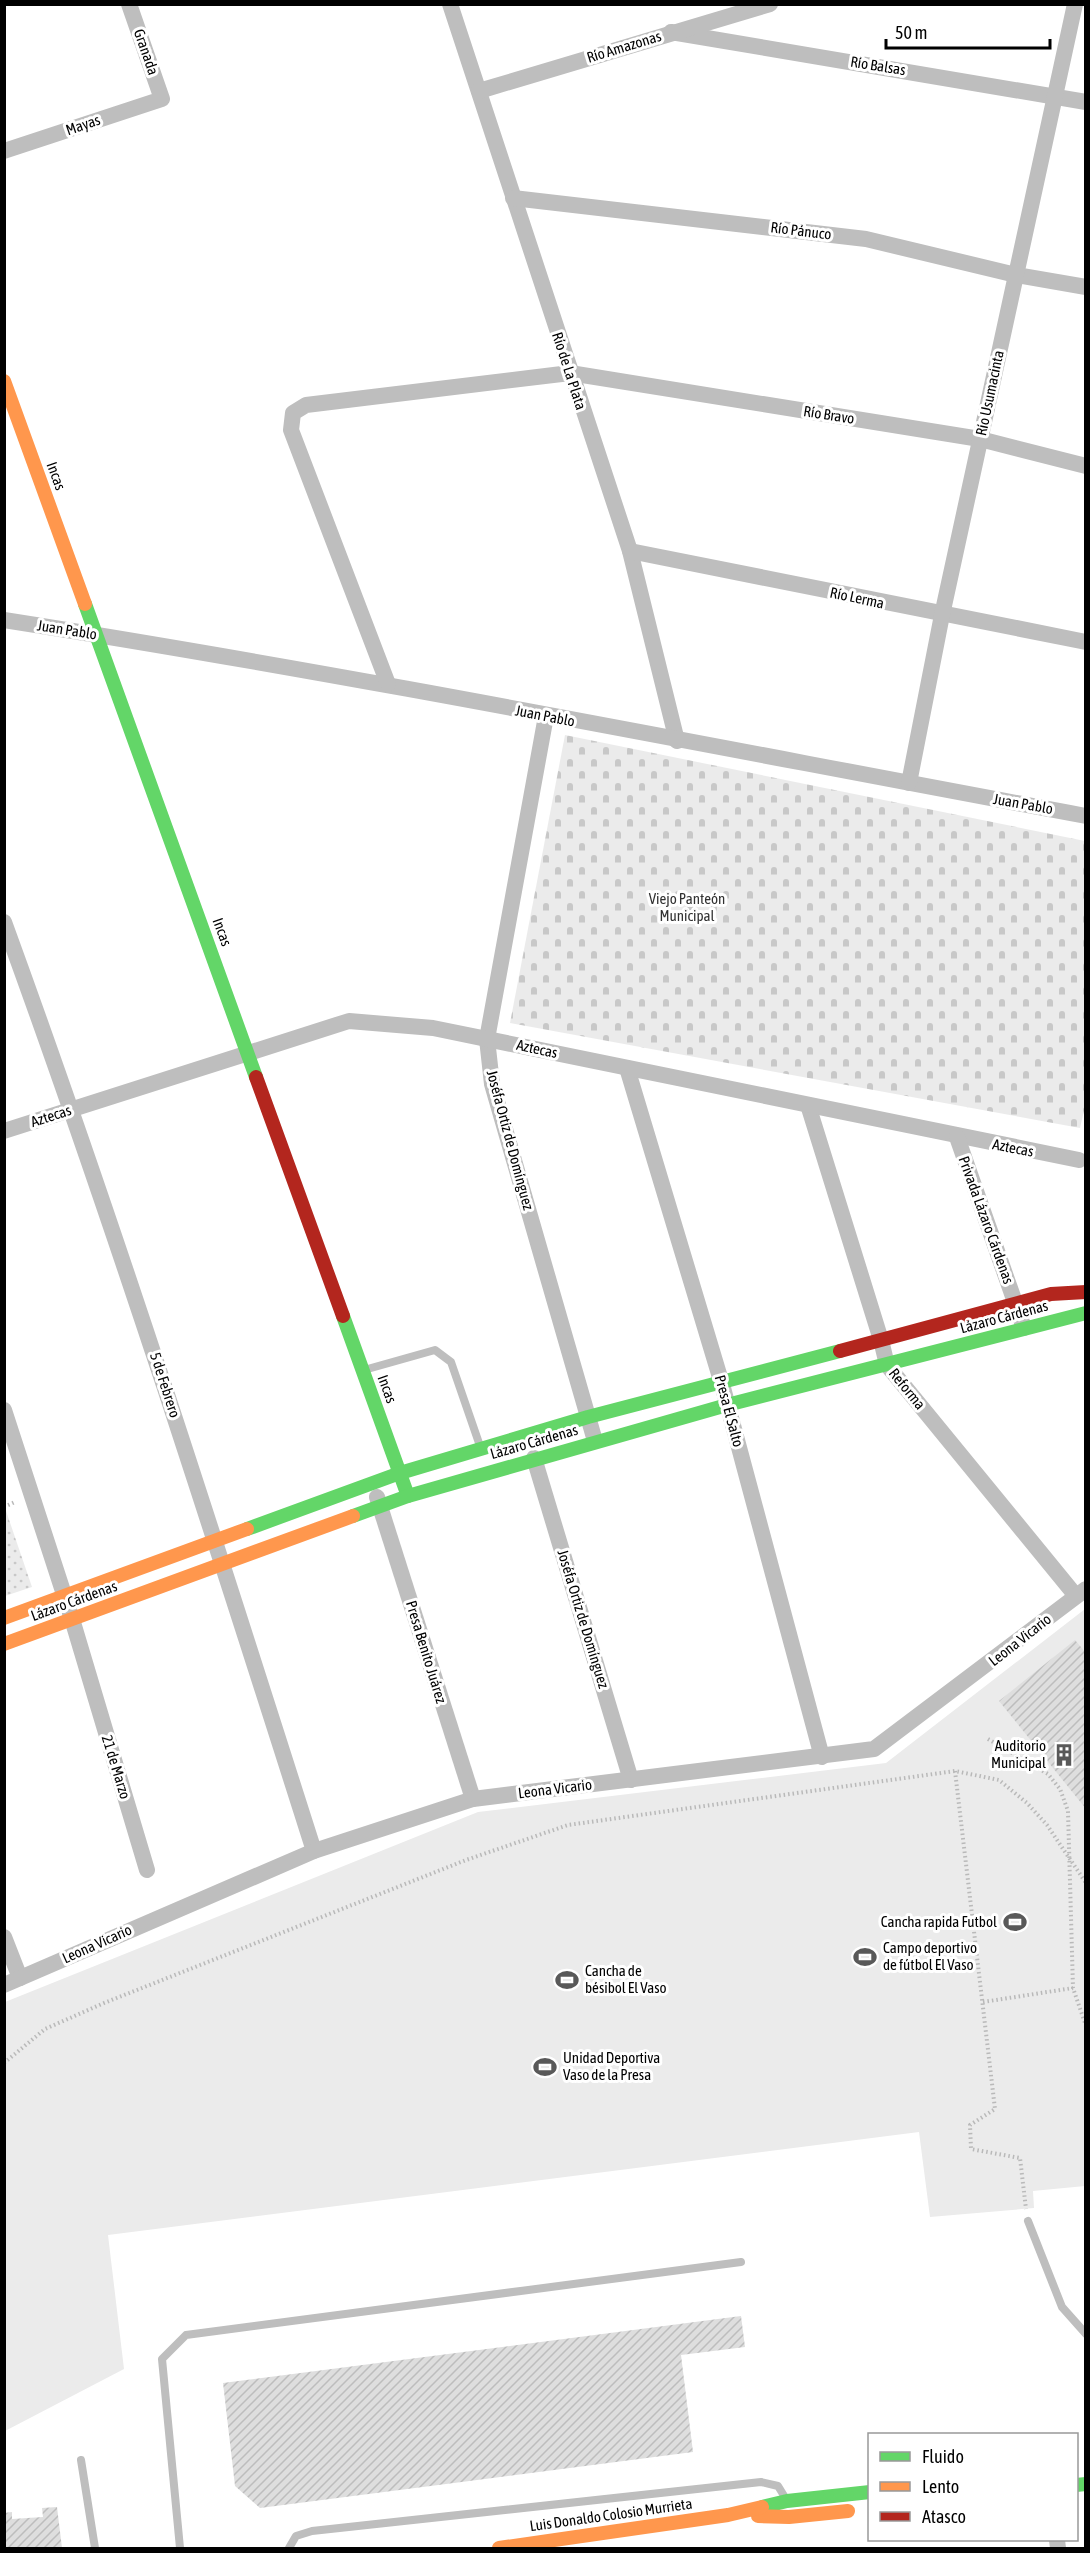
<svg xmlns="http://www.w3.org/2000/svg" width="1090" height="2553" font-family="'Asap Condensed',sans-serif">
	<defs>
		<pattern id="cemetery-stones" width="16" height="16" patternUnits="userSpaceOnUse" patternTransform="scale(1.5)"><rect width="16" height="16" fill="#ebebeb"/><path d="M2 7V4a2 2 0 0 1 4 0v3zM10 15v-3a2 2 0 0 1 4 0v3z" fill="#c8c8c8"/></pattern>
		<pattern id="park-dots" width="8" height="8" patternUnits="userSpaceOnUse" patternTransform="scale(1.5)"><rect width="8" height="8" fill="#ebebeb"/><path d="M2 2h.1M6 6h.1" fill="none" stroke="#c8c8c8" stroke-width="1.8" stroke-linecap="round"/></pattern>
		<pattern id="building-hatch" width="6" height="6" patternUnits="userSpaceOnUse" patternTransform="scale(1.5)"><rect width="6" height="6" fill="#dedede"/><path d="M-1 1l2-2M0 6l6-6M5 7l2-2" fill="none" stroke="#bdbdbd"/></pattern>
	</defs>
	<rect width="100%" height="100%" fill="#fff"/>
	<path fill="url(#cemetery-stones)" d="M565,735L1085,841L1086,1102L1080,1128L510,1023Z"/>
	<path fill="url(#park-dots)" d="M4,1505L32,1587L5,1596H4Z"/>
	<path fill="#ebebeb" d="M1085,1609V2186L1033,2191L1034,2208L930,2217L919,2132L108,2235L124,2369L5,2431V2002L478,1812L886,1763Z"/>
	<g fill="url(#building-hatch)">
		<path d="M1075,1640L1086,1653V1809L999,1701Z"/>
		<path d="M741,2316L745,2347L681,2355L693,2452L260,2508L235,2486L223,2383Z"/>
		<path d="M57,2507L62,2548H4V2513L12,2512V2519L43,2517L42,2508Z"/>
	</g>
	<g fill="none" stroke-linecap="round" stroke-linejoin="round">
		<g stroke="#b9b9b9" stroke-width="4" stroke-dasharray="1.5 3" stroke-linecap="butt">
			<path d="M4,1507L15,1502"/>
			<path d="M988,1739L1048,1774L1060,1789L1068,1811L1073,1988L1086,2026"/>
			<path d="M955,1771L995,2109L970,2125L971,2149L1020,2158L1026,2209"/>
			<path d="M983,2002L1073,1988"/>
			<path d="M4,2063L45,2029L104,2003L466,1860L568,1825L955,1771L999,1780L1027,1803L1047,1825L1086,1883"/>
		</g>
		<g stroke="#bebebe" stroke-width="8">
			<path d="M364,1370L435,1350L451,1362L480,1446"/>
			<path d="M1028,2221L1062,2307L1086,2334"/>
			<path d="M81,2460L95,2548"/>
			<path d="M180,2548L162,2359L186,2335L741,2262"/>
			<path d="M289,2548L296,2536L312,2531L761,2482L778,2486L786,2499"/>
		</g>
		<g stroke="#bebebe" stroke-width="16">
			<path d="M450,4L630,551L677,741"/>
			<path d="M671,32L1086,102"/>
			<path d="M479,91L770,4"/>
			<path d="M4,151L162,99L129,4"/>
			<path d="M513,198L866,239L1016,275L1086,287"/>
			<path d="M630,551L1086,642"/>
			<path d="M4,620C366,677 725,749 1086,816"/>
			<path d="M388,684L291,430L293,413L306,405L570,373L980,439L1086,466"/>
			<path d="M546,716L487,1039L492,1084L595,1441"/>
			<path d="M909,783L942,615L1075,4"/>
			<path d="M4,922C116,1229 215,1540 314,1851"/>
			<path d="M627,1068L722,1384L822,1757"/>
			<path d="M808,1105L881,1340L887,1365L1076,1596"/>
			<path d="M4,1131L349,1021L433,1028L1079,1160"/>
			<path d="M957,1137L1024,1328"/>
			<path d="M4,1410L72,1619L147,1870"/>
			<path d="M534,1458L631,1780"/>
			<path d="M377,1497L473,1799"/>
			<path d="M4,1937L20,1978"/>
			<path d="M4,1985L314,1851L473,1799L874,1749L1086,1589"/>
			<path d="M1057,2540L1058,2548"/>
		</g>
		<g stroke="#63d668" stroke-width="14">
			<path d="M85,604L256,1077"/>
			<path d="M343,1316L408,1496"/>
			<path d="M353,1516L408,1496L727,1405L1086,1313"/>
			<path d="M247,1529L400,1473L588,1417L840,1351"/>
			<path d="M1076,2485L1086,2484"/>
			<path d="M762,2507L787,2501L870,2492"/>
		</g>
		<g stroke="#ff974d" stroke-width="14">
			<path d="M4,381L85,604"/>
			<path d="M4,1618L247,1529"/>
			<path d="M4,1644L353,1516"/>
			<path d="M758,2516L789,2517L848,2511"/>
			<path d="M499,2548L728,2515L762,2507"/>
		</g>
		<g stroke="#b3261e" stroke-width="14">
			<path d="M256,1077L343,1316"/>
			<path d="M840,1351L1051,1294L1086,1292"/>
		</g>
	</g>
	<defs>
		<g id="building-bare" transform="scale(1.8)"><path d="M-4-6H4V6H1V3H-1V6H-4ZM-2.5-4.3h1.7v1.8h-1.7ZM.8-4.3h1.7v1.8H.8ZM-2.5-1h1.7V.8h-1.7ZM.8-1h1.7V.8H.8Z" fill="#595959" stroke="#fff" stroke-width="2.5" paint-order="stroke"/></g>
		<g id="stadium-bare" transform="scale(1.8)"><path d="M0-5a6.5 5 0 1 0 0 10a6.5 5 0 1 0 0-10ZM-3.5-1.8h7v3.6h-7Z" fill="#595959" stroke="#fff" stroke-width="2.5" paint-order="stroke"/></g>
	</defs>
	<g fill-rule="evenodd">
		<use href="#building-bare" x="1064" y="1755"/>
		<use href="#stadium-bare" x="1015" y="1922"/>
		<use href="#stadium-bare" x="865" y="1957"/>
		<use href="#stadium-bare" x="567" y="1980"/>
		<use href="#stadium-bare" x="545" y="2067"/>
	</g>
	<g text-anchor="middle" stroke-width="6" stroke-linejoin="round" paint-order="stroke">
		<g font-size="15" fill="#000" stroke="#fff">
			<text transform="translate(624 47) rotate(-17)" y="5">Río Amazonas</text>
			<text transform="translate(146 52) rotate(71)" y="5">Granada</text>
			<text transform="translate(878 66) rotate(9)" y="5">Río Balsas</text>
			<text transform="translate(83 125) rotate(-19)" y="5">Mayas</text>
			<text transform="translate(801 231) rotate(7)" y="5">Río Pánuco</text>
			<text transform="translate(569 371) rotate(72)" y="5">Río de La Plata</text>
			<text transform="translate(990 393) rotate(-78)" y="5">Río Usumacinta</text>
			<text transform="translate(829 415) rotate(9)" y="5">Río Bravo</text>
			<text transform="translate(56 476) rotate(70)" y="5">Incas</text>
			<text transform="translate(857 598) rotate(12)" y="5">Río Lerma</text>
			<text transform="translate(67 630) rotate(9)" y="5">Juan Pablo</text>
			<text transform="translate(545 716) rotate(11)" y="5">Juan Pablo</text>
			<text transform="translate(1023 804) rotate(10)" y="5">Juan Pablo</text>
			<text transform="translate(222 932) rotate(70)" y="5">Incas</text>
			<text transform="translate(537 1049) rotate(12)" y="5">Aztecas</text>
			<text transform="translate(51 1116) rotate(-18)" y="5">Aztecas</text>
			<text transform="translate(510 1140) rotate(75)" y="5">Joséfa Ortiz de Domínguez</text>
			<text transform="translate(1013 1148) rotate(11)" y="5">Aztecas</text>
			<text transform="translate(986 1220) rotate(70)" y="5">Privada Lázaro Cárdenas</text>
			<text transform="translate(1004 1317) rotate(-15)" y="5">Lázaro Cárdenas</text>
			<text transform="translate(165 1385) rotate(72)" y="5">5 de Febrero</text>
			<text transform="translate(387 1389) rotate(70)" y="5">Incas</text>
			<text transform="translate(907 1389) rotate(51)" y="5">Reforma</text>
			<text transform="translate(729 1411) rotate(75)" y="5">Presa El Salto</text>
			<text transform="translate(534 1442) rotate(-16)" y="5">Lázaro Cárdenas</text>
			<text transform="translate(74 1601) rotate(-20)" y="5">Lázaro Cárdenas</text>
			<text transform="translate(583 1619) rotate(73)" y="5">Joséfa Ortiz de Domínguez</text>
			<text transform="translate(1020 1640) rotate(-38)" y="5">Leona Vicario</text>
			<text transform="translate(426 1652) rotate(73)" y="5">Presa Benito Juárez</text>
			<text transform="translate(116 1767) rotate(73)" y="5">21 de Marzo</text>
			<text transform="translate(555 1789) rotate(-7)" y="5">Leona Vicario</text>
			<text transform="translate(97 1944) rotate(-24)" y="5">Leona Vicario</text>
			<text transform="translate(611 2515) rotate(-8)" y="5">Luis Donaldo Colosio Murrieta</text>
		</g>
		<g font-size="15" fill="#313131" stroke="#fff">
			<text x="687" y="904">Viejo Panteón<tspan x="687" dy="17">Municipal</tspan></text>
		</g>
		<g font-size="15" fill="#000" stroke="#fff" text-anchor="start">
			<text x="1046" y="1751" text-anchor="end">Auditorio<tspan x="1046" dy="17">Municipal</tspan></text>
			<text x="997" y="1927" text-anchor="end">Cancha rapida Futbol</text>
			<text x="883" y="1953">Campo deportivo<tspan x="883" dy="17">de fútbol El Vaso</tspan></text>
			<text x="585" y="1976">Cancha de<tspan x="585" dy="17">bésibol El Vaso</tspan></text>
			<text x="563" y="2063">Unidad Deportiva<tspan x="563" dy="17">Vaso de la Presa</tspan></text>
		</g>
	</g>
	<rect width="1090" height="2553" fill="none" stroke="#000000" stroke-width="12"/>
	<rect x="868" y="2433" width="210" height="108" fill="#ffffff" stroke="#999999" stroke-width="1.5"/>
	<rect x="880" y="2452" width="30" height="9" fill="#63d668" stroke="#999999" stroke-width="1.5"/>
	<text x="922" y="2463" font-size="18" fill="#000000">Fluido</text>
	<rect x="880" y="2482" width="30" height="9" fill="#ff974d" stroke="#999999" stroke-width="1.5"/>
	<text x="922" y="2493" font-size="18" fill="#000000">Lento</text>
	<rect x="880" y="2512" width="30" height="9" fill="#b3261e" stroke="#999999" stroke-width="1.5"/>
	<text x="922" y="2523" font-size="18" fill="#000000">Atasco</text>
	<path d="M886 39v9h164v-9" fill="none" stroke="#000000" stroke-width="3"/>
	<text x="895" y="39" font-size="18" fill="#000000" stroke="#ffffff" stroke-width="4.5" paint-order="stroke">50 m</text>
</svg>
